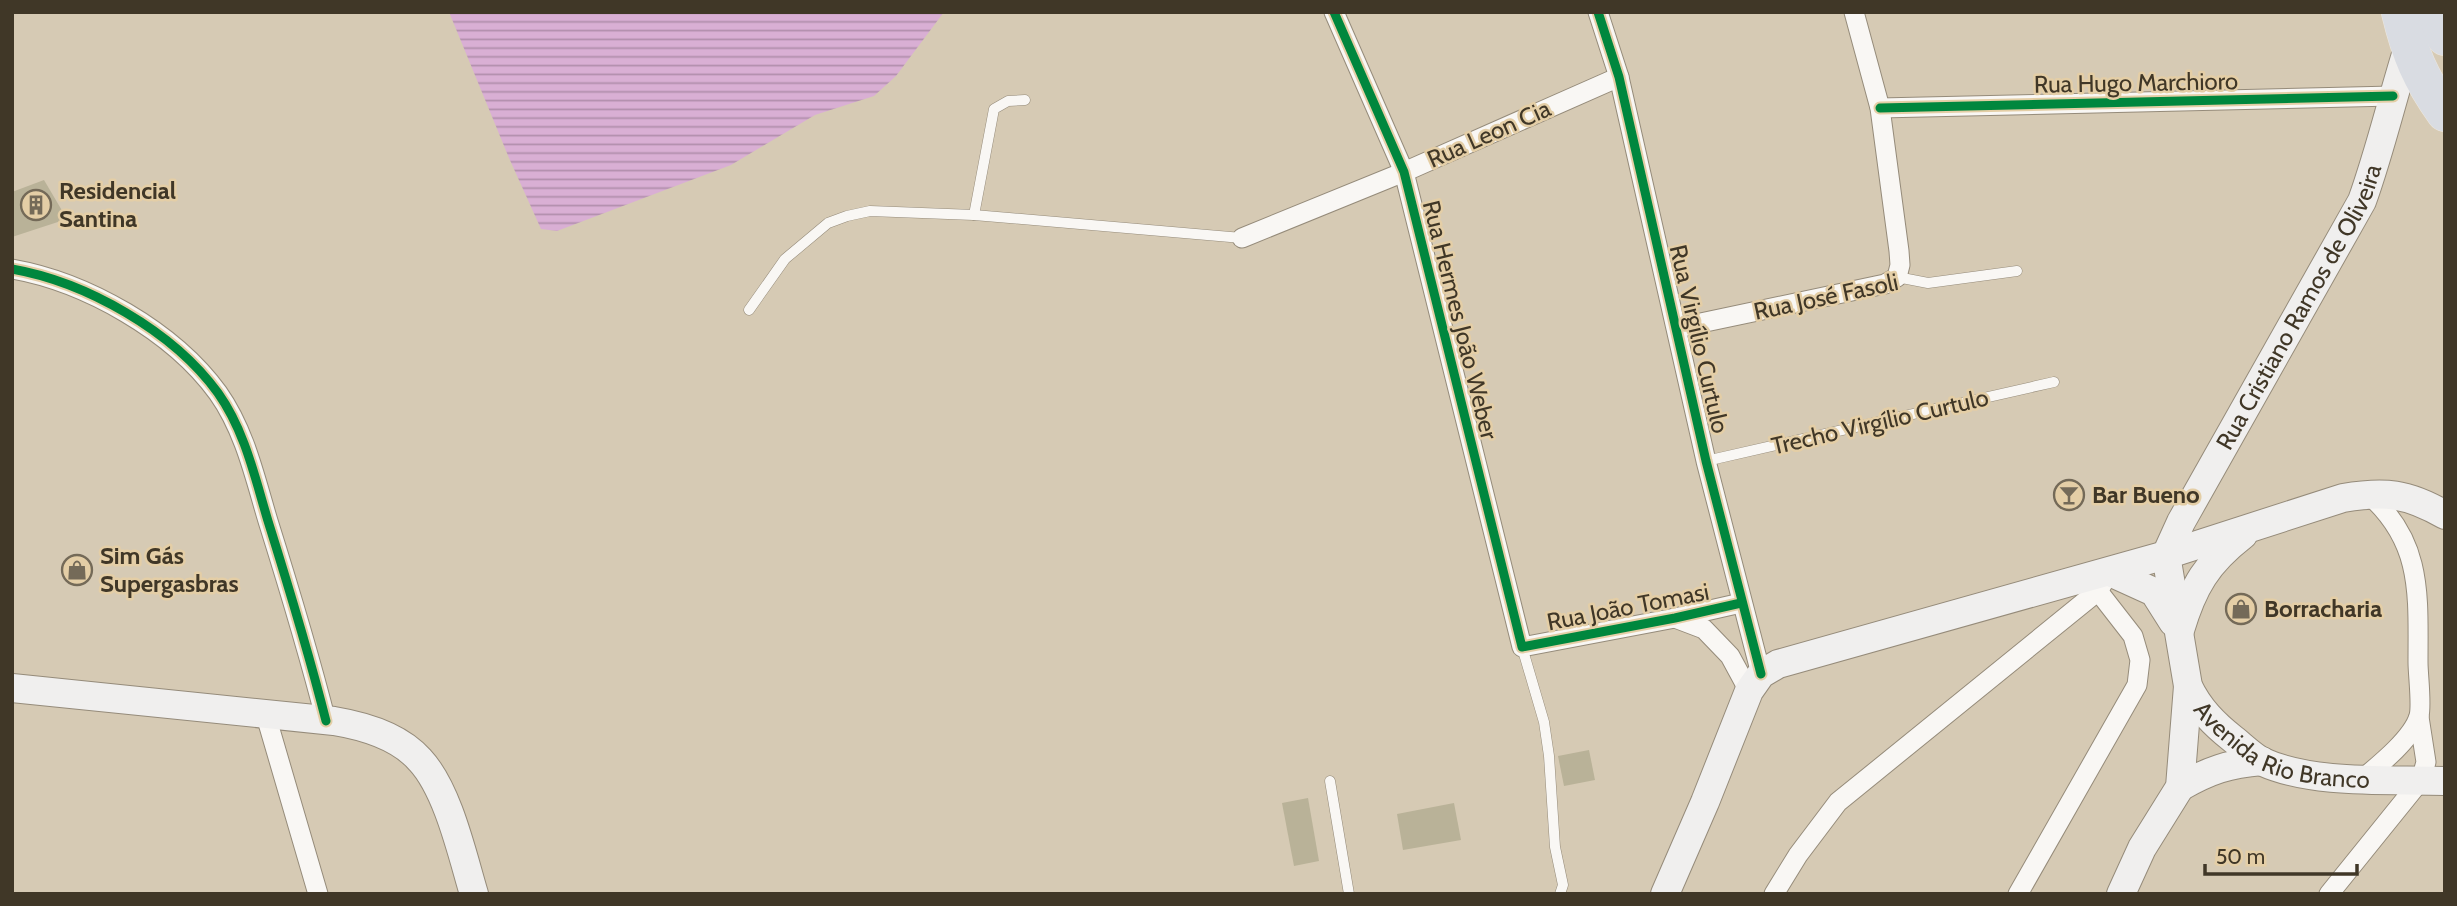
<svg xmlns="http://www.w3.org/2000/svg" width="2457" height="906" font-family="Cabin,sans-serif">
	<defs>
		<pattern id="water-rules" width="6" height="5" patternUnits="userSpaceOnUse" patternTransform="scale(1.75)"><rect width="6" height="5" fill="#d9afd4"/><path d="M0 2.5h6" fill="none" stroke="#b18fac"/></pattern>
	</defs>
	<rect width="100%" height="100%" fill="#d6cab4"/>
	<path fill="url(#water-rules)" d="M449,12H944L896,76L874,96L815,115L731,165L557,231L541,229L509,158Z"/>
	<g fill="#b9b298">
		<path d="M44,180L67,219L12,237V192Z"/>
		<path d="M1589,750L1595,780L1564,786L1558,756Z"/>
		<path d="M1308,798L1319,861L1294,866L1282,803Z"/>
		<path d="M1454,803L1461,840L1403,850L1397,814Z"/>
	</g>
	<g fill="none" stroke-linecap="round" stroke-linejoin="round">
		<g stroke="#958b7a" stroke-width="11">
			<g id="lane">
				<path d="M974,215L994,109L1008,101L1025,100"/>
				<path d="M1897,277L1928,283L2017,271"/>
				<path d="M749,310L785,259L828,223L847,216L870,211L974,215L1242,238"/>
				<path d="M1706,461L2054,382"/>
				<path d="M1522,647L1544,722L1549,756L1555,847L1563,885L1560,894"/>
				<path d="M1330,781L1349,894"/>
			</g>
		</g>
		<g stroke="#958b7a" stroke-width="21">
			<g id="street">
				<path d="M1334,12L1404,172L1522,647L1675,618L1741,603"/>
				<path d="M1598,12L1619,77L1706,461L1761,674"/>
				<path d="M1880,108L2393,96"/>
				<path d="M1242,238L1404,172L1619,77"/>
				<path d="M12,269C86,282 173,331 218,393C245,431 255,478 268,521C289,588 309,654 326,721"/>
				<path d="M1677,328L1885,284L1897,277L1900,265L1899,251L1880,108L1854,12"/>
				<path d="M1675,618L1704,629L1730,656L1749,691"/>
				<path d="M266,716L318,894"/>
				<path d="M2361,780C2378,766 2413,738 2419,716C2422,705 2418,675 2418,662C2418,595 2423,542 2368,494"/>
				<path d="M1774,894L1798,855L1838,802L2098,591L2110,572"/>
				<path d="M2018,894L2137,685L2140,660L2133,636L2098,591"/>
				<path d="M2329,894L2421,780L2426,762L2419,717"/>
			</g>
		</g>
		<g stroke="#958b7a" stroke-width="30">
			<g id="secondary">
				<path id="s1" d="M2166,555L2181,522L2362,201C2380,151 2392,99 2408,48"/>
				<path id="s2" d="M2166,555L2188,686C2199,709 2214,724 2233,739C2242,746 2253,757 2263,762C2314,785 2390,779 2445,781"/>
				<path d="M2110,572L2154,592L2173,622"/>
				<path d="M2180,630C2193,586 2207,563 2243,535"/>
				<path d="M12,688L334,721C364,726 399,736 420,760C448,790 462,854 474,894"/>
				<path d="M2180,787C2210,770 2228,764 2262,761"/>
				<path d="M1665,894L1705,802L1749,691L1761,674L1778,664L2166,555L2343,498C2385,491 2407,493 2445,515"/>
				<path d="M2121,894L2142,848L2180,787L2188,686"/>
			</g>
		</g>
		<g stroke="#ede7dd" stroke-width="38">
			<g id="highway">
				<path d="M2400,12C2410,54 2420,78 2445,113"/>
				<path d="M2436,12L2445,37"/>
			</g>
		</g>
		<use href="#lane" stroke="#f9f7f4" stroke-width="10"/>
		<use href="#street" stroke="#f9f7f4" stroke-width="19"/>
		<use href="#secondary" stroke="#f0efee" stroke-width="28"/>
		<use href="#highway" stroke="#d9dce2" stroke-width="37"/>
		<g stroke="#e4cea6" stroke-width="13">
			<g id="cycleway">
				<path d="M1334,12L1404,172L1522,647L1675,618L1741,603"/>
				<path d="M1598,12L1619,77L1706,461L1761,674"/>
				<path d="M1880,108L2393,96"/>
				<path d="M12,269C86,282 173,331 218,393C245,431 255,478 268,521C289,588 309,654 326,721"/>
			</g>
		</g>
		<use href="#cycleway" stroke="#00873e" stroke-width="9"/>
	</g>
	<defs>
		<g id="building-ring" transform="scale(1.575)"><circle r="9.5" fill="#e4cea6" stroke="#746a58" stroke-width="1.5"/><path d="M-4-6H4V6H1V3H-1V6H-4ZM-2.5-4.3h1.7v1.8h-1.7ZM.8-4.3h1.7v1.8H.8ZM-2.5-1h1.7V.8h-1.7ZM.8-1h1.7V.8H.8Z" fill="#746a58"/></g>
		<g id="bar-ring" transform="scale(1.575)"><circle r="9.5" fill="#e4cea6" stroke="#746a58" stroke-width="1.5"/><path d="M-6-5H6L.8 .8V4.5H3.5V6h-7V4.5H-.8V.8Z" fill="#746a58"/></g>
		<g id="shop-ring" transform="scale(1.575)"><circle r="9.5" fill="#e4cea6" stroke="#746a58" stroke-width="1.5"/><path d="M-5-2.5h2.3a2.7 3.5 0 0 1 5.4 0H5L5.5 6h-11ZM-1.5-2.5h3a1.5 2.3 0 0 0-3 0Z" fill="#746a58"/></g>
	</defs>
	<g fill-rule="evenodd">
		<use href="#building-ring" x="36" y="205"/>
		<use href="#bar-ring" x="2069" y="495"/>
		<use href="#shop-ring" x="77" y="570"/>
		<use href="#shop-ring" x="2241" y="609"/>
	</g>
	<g text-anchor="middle" stroke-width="5" stroke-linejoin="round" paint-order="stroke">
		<g font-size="24" fill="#403727" stroke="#e4cea6">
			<text transform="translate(2136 83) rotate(-1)" y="8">Rua Hugo Marchioro</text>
			<text transform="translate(1489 134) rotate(-24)" y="8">Rua Leon Cia</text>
			<text transform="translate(1826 297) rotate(-12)" y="8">Rua José Fasoli</text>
			<text dy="8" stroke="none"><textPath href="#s1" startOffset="282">Rua Cristiano Ramos de Oliveira</textPath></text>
			<text transform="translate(1460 320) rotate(76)" y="8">Rua Hermes João Weber</text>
			<text transform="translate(1699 339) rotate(77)" y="8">Rua Virgílio Curtulo</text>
			<text transform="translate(1880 422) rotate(-13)" y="8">Trecho Virgílio Curtulo</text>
			<text transform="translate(1628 607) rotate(-11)" y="8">Rua João Tomasi</text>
			<text dy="8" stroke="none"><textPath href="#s2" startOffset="252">Avenida Rio Branco</textPath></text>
		</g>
		<g font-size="24" font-weight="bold" fill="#403727" stroke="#e4cea6" text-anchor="start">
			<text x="59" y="199">Residencial<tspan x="59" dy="28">Santina</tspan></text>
			<text x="2092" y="503">Bar Bueno</text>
			<text x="100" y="564">Sim Gás<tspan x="100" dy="28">Supergasbras</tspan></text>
			<text x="2264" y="617">Borracharia</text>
		</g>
	</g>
	<rect width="2457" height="906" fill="none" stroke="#403727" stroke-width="28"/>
	<path d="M2205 864v10h152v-10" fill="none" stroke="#403727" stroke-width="3.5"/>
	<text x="2216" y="864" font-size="21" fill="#403727" stroke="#e4cea6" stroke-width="5" paint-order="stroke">50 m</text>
</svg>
